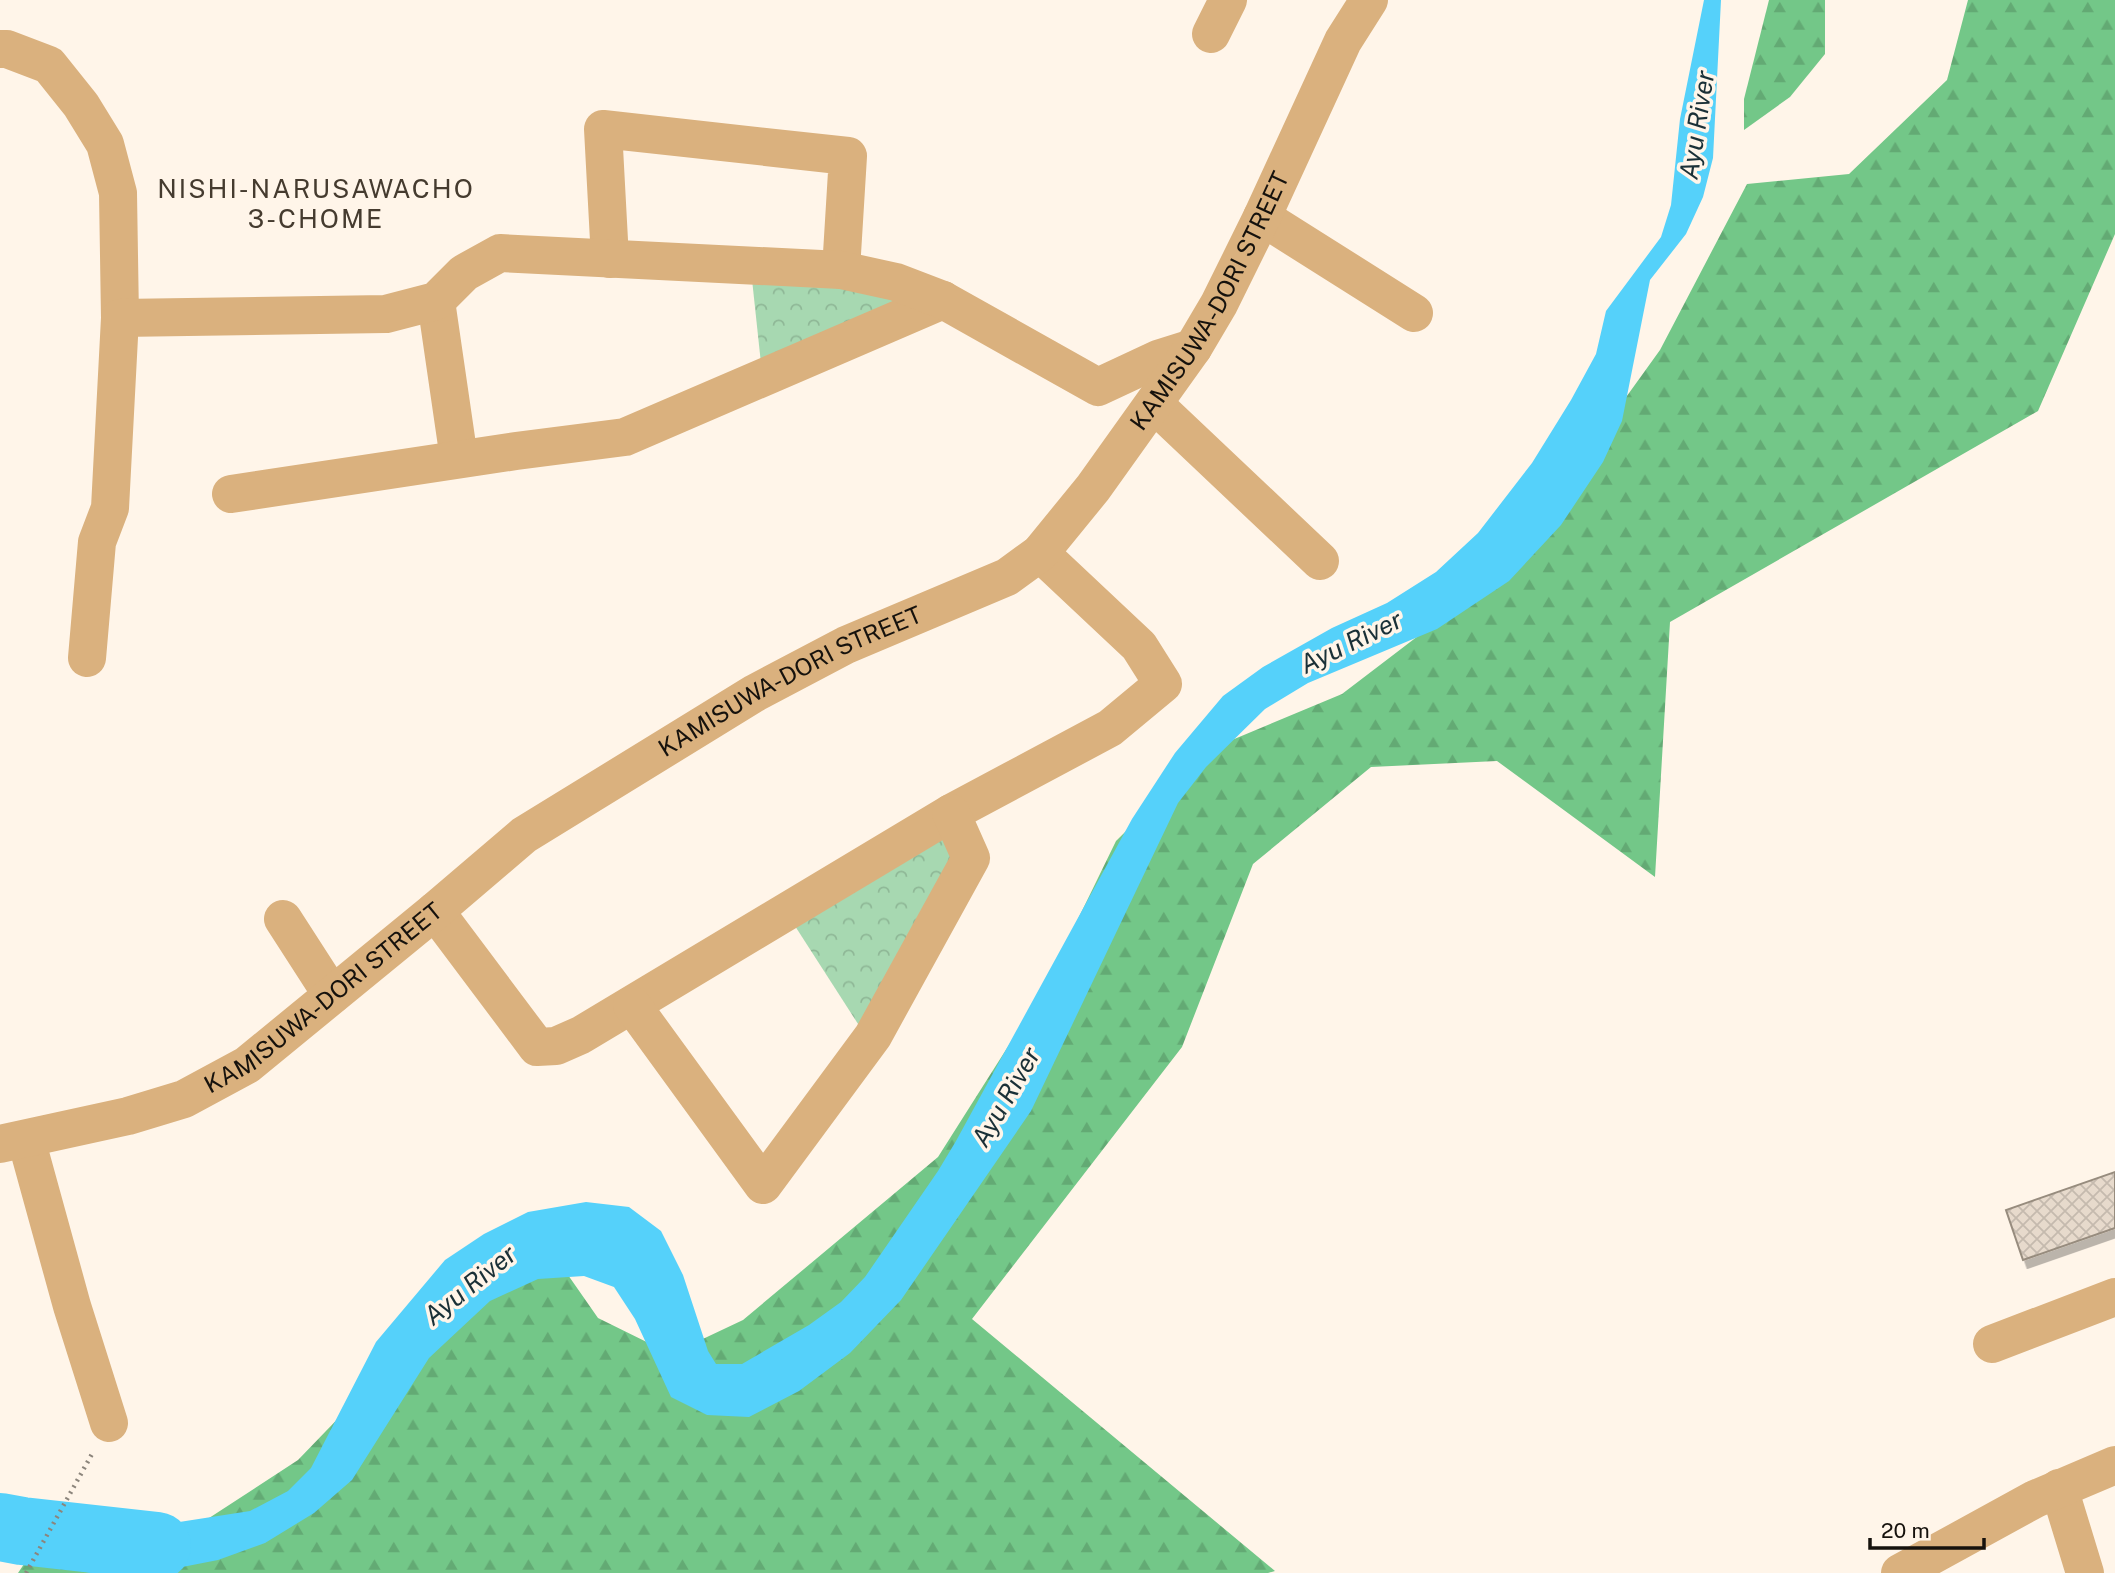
<svg xmlns="http://www.w3.org/2000/svg" width="2115" height="1573" font-family="'Public Sans',sans-serif">
	<defs>
		<pattern id="forest-firs" width="22" height="20" patternUnits="userSpaceOnUse" patternTransform="scale(1.75)"><rect width="22" height="20" fill="#73c788"/><path d="M5 1l3.5 6h-7zM16 11l3.5 6h-7z" fill="#63aa74"/></pattern>
		<pattern id="park-crowns" width="20" height="18" patternUnits="userSpaceOnUse" patternTransform="scale(1.75)"><rect width="20" height="18" fill="#a7d8b1"/><path d="M2 6a3 3 0 1 1 6 0M12 15a3 3 0 1 1 6 0" fill="none" stroke="#8fb897"/></pattern>
		<pattern id="building-cross-hatch" width="8" height="8" patternUnits="userSpaceOnUse" patternTransform="scale(1.75)"><rect width="8" height="8" fill="#e7dacc"/><path d="M0 0l8 8M0 8l8-8" fill="none" stroke="#c5baae"/></pattern>
		<filter id="shadow"><feDropShadow dx="4.5" dy="8" stdDeviation="0" flood-color="#0004"/></filter>
	</defs>
	<rect width="100%" height="100%" fill="#fff5e9"/>
	<g fill="url(#forest-firs)">
		<path d="M1769,0H1825V54L1790,97L1744,130V99Z"/>
		<path d="M1968,0H2115V234L2038,411L1670,622L1655,877L1497,761L1371,767L1253,864L1182,1047L972,1319L1275,1571L1268,1573H18L28,1558L46,1543L123,1541L206,1520L298,1460L379,1376L552,1252L598,1318L671,1354L743,1320L938,1157L1042,993L1116,841L1208,750L1342,694L1498,575L1660,350L1747,184L1849,174L1947,80Z"/>
	</g>
	<g fill="url(#park-crowns)">
		<path d="M751,270L943,300L762,373Z"/>
		<path d="M951,813L971,858L869,1041L786,912Z"/>
	</g>
	<g fill="#55d1fa">
		<path d="M1704,0H1721L1713,158L1703,197L1686,234L1650,280L1622,421L1603,462L1561,525L1509,581L1437,629L1308,683L1265,709L1206,767L1178,803L1031,1111L901,1300L850,1353L799,1391L749,1417L707,1415L671,1397L635,1319L614,1287L584,1276L538,1279L490,1301L429,1358L352,1480L314,1513L265,1543L218,1560L167,1570L128,1573H92L45,1565L82,1509L160,1525L250,1511L288,1491L311,1468L376,1342L445,1260L484,1234L528,1212L586,1202L629,1207L661,1231L683,1275L708,1351L716,1364H742L809,1325L841,1302L865,1277L938,1171L956,1141L1132,819L1175,753L1223,696L1263,667L1332,628L1387,603L1436,572L1478,533L1532,463L1571,400L1596,354L1606,311L1661,237L1671,205L1680,119Z"/>
		<path d="M0,1496L50,1504L17,1562L0,1558Z"/>
	</g>
	<g fill="none" stroke-linecap="round" stroke-linejoin="round">
		<path stroke="#55d1fa" stroke-width="68" d="M0,1527L22,1531L157,1546"/>
	</g>
	<path fill="url(#building-cross-hatch)" stroke="#978c7e" stroke-width="2" filter="url(#shadow)" d="M2115,1172V1228L2023,1260L2006,1210Z"/>
	<g fill="none" stroke-linecap="round" stroke-linejoin="round">
		<path stroke="#8c857c" stroke-width="4.5" stroke-dasharray="2 5" stroke-linecap="butt" d="M26,1573L92,1454"/>
		<g stroke="#dab17e" stroke-width="38">
			<path d="M1211,34L1228,0"/>
			<path d="M0,49H7L49,65L81,105L105,144L118,193L120,318"/>
			<path d="M1262,217L1414,313"/>
			<path d="M610,259L603,129L848,156L841,270"/>
			<path d="M436,301L459,459"/>
			<path d="M1154,404L1320,561"/>
			<path d="M231,494L516,451L625,437L943,300"/>
			<path d="M87,658L97,542L110,508L120,318L386,314L436,301L464,273L500,253L841,270L896,282L943,300L1098,387L1158,359L1193,348"/>
			<path d="M435,911L537,1047L556,1046L581,1035L951,813L1110,728L1163,684L1139,646L1040,553"/>
			<path d="M283,919L332,995"/>
			<path d="M632,1005L763,1185L873,1036L971,858L951,813"/>
			<path d="M26,1139L72,1306L109,1423"/>
			<path id="s1" d="M0,1144L128,1116L184,1099L247,1065L435,911L524,835L755,693L846,645L1007,577L1040,553L1093,488L1193,348L1219,304L1262,217L1343,41L1369,0"/>
			<path d="M1992,1344L2115,1297"/>
			<path d="M2059,1488L2085,1573"/>
			<path d="M1900,1573L2035,1499L2115,1465"/>
		</g>
	</g>
	<g text-anchor="middle" stroke-width="7" stroke-linejoin="round" paint-order="stroke">
		<g font-size="24" fill="#16120d" stroke="#fff5e9">
			<text dy="8" stroke="none"><textPath href="#s1" startOffset="1516">KAMISUWA-DORI STREET</textPath></text>
			<text dy="8" stroke="none"><textPath href="#s1" startOffset="929">KAMISUWA-DORI STREET</textPath></text>
			<text dy="8" stroke="none"><textPath href="#s1" startOffset="362">KAMISUWA-DORI STREET</textPath></text>
		</g>
		<g font-size="26" font-style="italic" fill="#1a3037" stroke="#fff5e9">
			<text transform="translate(1697 125) rotate(-81)" y="9">Ayu River</text>
			<text transform="translate(1351 642) rotate(-26)" y="9">Ayu River</text>
			<text transform="translate(1006 1097) rotate(-60)" y="9">Ayu River</text>
			<text transform="translate(470 1285) rotate(-39)" y="9">Ayu River</text>
		</g>
		<g font-size="26" letter-spacing="2" fill="#453b2f" stroke="#fff5e9">
			<text x="316" y="198">NISHI-NARUSAWACHO<tspan x="316" dy="30">3-CHOME</tspan></text>
		</g>
	</g>
	<path d="M1870 1538v10h114v-10" fill="none" stroke="#16120d" stroke-width="3.5"/>
	<text x="1881" y="1538" font-size="21" fill="#16120d" stroke="#fff5e9" stroke-width="5" paint-order="stroke">20 m</text>
</svg>
